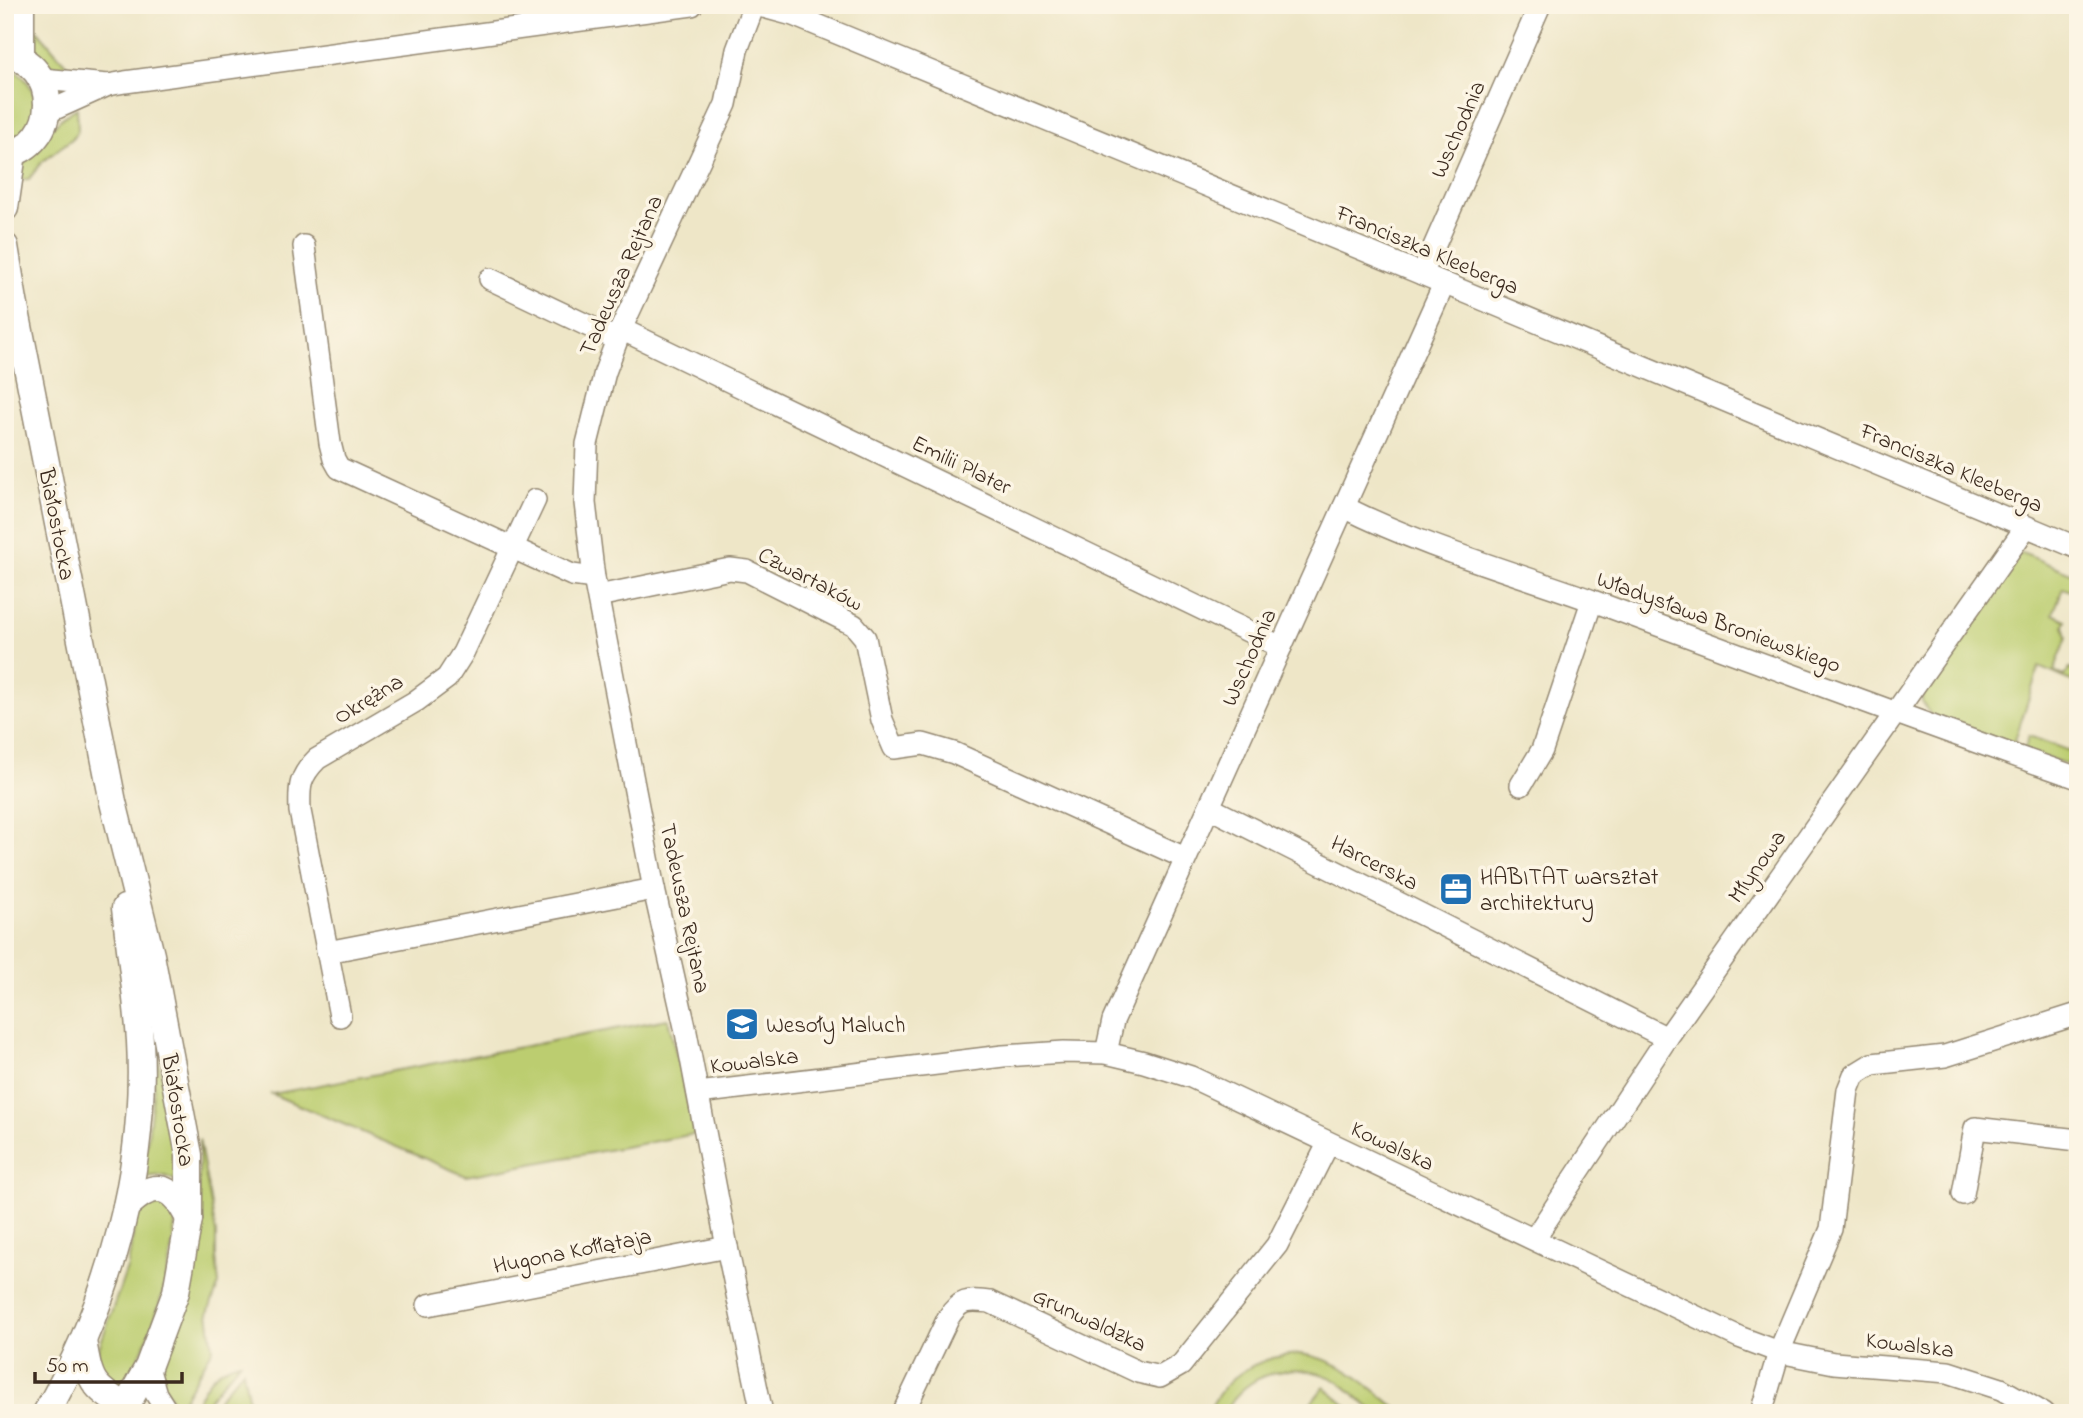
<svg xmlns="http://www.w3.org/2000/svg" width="2083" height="1418" font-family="'Indie Flower',sans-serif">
	<rect width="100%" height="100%" fill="#fcf5e5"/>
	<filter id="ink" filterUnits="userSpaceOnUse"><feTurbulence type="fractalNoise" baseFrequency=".0143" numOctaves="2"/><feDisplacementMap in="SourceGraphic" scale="14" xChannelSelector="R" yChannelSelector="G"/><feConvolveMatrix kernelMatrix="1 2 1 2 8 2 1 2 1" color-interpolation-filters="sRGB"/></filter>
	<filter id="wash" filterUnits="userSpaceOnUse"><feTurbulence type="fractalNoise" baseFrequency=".00686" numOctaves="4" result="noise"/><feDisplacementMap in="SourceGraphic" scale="28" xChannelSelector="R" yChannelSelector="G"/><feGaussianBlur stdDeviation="1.57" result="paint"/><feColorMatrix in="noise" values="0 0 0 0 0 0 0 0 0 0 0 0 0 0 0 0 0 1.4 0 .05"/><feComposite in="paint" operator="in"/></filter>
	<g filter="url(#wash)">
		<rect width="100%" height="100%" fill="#eee6c7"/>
		<g fill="#bccd70" stroke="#7c7c47" stroke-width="2">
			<path d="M29,29L38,31L73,73C44,69 34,59 29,29Z"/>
			<path d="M5,67C44,78 46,131 5,140Z"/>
			<path d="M77,108L78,130L73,138L42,162L29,179L18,180C22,156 56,119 77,108Z"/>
			<path d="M2022,553L2078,576V594L2063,588L2053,614L2066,620L2064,626L2067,637L2054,671L2064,676L2070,668L2078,670V684L2039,667L2013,746L1934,719L1922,703V690L2015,558Z"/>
			<path d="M2029,736L2078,754V768L2024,750Z"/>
			<path d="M668,1019L695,1134L466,1176L272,1094Z"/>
			<path d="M154,1039L173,1131L180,1182L162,1175L143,1177L154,1087Z"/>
			<path d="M199,1139L216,1233V1257L219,1284L208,1313L213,1349L180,1405L175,1406L162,1383L161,1371L185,1306L195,1263L199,1238Z"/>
			<path d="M162,1205L176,1217C170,1273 155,1337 123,1385L112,1386L96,1361L99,1348L128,1265L136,1218C142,1209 151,1205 162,1205Z"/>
			<path d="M1300,1354C1343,1359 1370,1387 1402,1413C1395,1413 1387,1414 1381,1413C1368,1411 1350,1388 1337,1381C1299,1359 1244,1371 1225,1413H1208C1225,1375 1259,1356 1300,1354Z"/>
			<path d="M240,1362L197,1413H192C202,1389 213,1367 240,1362Z"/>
			<path d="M243,1370L251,1413H218L215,1403Z"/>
			<path d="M1324,1387L1355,1413H1303Z"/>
		</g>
	</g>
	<g filter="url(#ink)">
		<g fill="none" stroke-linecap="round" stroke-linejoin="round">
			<g stroke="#948872" stroke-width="24">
				<g id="minor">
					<path d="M754,5L737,50L726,104L621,329L605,372L587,444L585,503L594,578L654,889L685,1027L727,1247L762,1413"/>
					<path d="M756,5L793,15L1422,274L2078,548"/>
					<path d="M42,79L108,85"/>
					<path d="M48,112L108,85L125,82L692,5"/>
					<path d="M304,246L330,443L334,459L339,468L572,575L594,578"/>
					<path d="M1422,274L1540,5"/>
					<path d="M490,279L616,339"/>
					<path d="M621,329L1281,647"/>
					<path d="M1344,507C1423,547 1510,571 1593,601C1754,661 1915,721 2078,778"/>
					<path d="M598,596L730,569L747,571L854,625L865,638L882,720L894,748L923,744L954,753L1185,858"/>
					<path d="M1521,785L1542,750L1592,601"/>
					<path d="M1210,808L1667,1038"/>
					<path d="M327,952L654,889"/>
					<path d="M340,1016L300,811C299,787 299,777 317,759L416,701L447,678L463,653L535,500"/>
					<path d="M1106,1053L1113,1021L1444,284"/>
					<path d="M698,1093L1003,1056L1064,1052L1106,1053L1144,1062L1191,1077L1739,1337L1779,1352L1834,1363L1948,1372L2001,1389L2043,1413"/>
					<path d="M1963,1194L1975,1128L2078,1140"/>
					<path d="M1534,1239L1667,1038L2026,527"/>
					<path d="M428,1305L727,1247"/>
					<path d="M148,1367L156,1394L168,1413"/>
					<path d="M903,1413L948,1318C961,1298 969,1300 990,1302L1138,1372L1160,1377L1181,1365L1277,1245L1328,1144"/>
					<path d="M1761,1413L1779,1352L1831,1229L1848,1090L1854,1075L1872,1064L1945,1056L2078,1014"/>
				</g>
			</g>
			<g stroke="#948872" stroke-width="29">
				<g id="major">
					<path d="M21,5V59"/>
					<path d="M5,54C61,63 61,145 5,155"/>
					<path d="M5,208L13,153"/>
					<path d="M5,246L14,301L113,802L151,955L189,1155V1219L176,1292L148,1367L122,1413"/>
					<path d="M126,1207C154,1179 172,1184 189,1219"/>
					<path d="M83,1341C90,1381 91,1386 126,1407"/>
					<path d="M46,1413C110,1303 147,1168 140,1041C137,996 130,952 125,908"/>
				</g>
			</g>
			<use href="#minor" stroke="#fff" stroke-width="21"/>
			<use href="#major" stroke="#fff" stroke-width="26"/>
		</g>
	</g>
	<defs>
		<g id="office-square" transform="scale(1.75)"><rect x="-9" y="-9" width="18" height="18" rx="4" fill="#1f6fb2" stroke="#fcf5e5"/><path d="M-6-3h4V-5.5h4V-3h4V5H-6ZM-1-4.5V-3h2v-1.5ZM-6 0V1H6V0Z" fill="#fff"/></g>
		<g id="school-square" transform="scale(1.75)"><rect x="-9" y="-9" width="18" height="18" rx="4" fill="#1f6fb2" stroke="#fcf5e5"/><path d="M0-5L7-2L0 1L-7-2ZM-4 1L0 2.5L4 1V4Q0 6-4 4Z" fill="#fff"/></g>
	</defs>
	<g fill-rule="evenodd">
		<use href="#office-square" x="1456" y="889"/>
		<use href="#school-square" x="742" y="1024"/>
	</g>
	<g text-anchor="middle" stroke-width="7" stroke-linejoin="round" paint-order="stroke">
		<g font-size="23" fill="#3b2a1e" stroke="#fcf5e5">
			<text transform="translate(1457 129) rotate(-66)" y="8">Wschodnia</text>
			<text transform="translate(1428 249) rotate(23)" y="8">Franciszka Kleeberga</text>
			<text transform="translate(620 275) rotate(-66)" y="8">Tadeusza Rejtana</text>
			<text transform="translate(962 464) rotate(26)" y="8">Emilii Plater</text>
			<text transform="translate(1952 467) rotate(23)" y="8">Franciszka Kleeberga</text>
			<text transform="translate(58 524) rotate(79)" y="8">Białostocka</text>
			<text transform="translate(811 578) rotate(27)" y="8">Czwartaków</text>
			<text transform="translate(1719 621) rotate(20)" y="8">Władysława Broniewskiego</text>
			<text transform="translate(1248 657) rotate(-66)" y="8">Wschodnia</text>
			<text transform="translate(368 698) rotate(-31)" y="8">Okrężna</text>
			<text transform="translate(1375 862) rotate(27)" y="8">Harcerska</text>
			<text transform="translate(1756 866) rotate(-55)" y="8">Młynowa</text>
			<text transform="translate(686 908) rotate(78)" y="8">Tadeusza Rejtana</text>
			<text transform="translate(754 1060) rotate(-7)" y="8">Kowalska</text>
			<text transform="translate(179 1110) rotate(81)" y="8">Białostocka</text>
			<text transform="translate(1393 1145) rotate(25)" y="8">Kowalska</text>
			<text transform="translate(572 1250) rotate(-11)" y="8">Hugona Kołłątaja</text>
			<text transform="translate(1090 1319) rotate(25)" y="8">Grunwaldzka</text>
			<text transform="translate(1910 1344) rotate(7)" y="8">Kowalska</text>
		</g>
		<g font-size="23" fill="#3b2a1e" stroke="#fcf5e5" text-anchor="start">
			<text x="1480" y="884">HABITAT warsztat<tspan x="1480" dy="26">architektury</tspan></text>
			<text x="766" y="1032">Wesoły Maluch</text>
		</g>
	</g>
	<rect width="2083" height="1418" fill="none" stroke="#fcf5e5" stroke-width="28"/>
	<path d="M35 1372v10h147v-10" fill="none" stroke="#3b2a1e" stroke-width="3.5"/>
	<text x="46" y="1372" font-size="21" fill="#3b2a1e" stroke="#fcf5e5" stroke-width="5" paint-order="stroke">50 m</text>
</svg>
